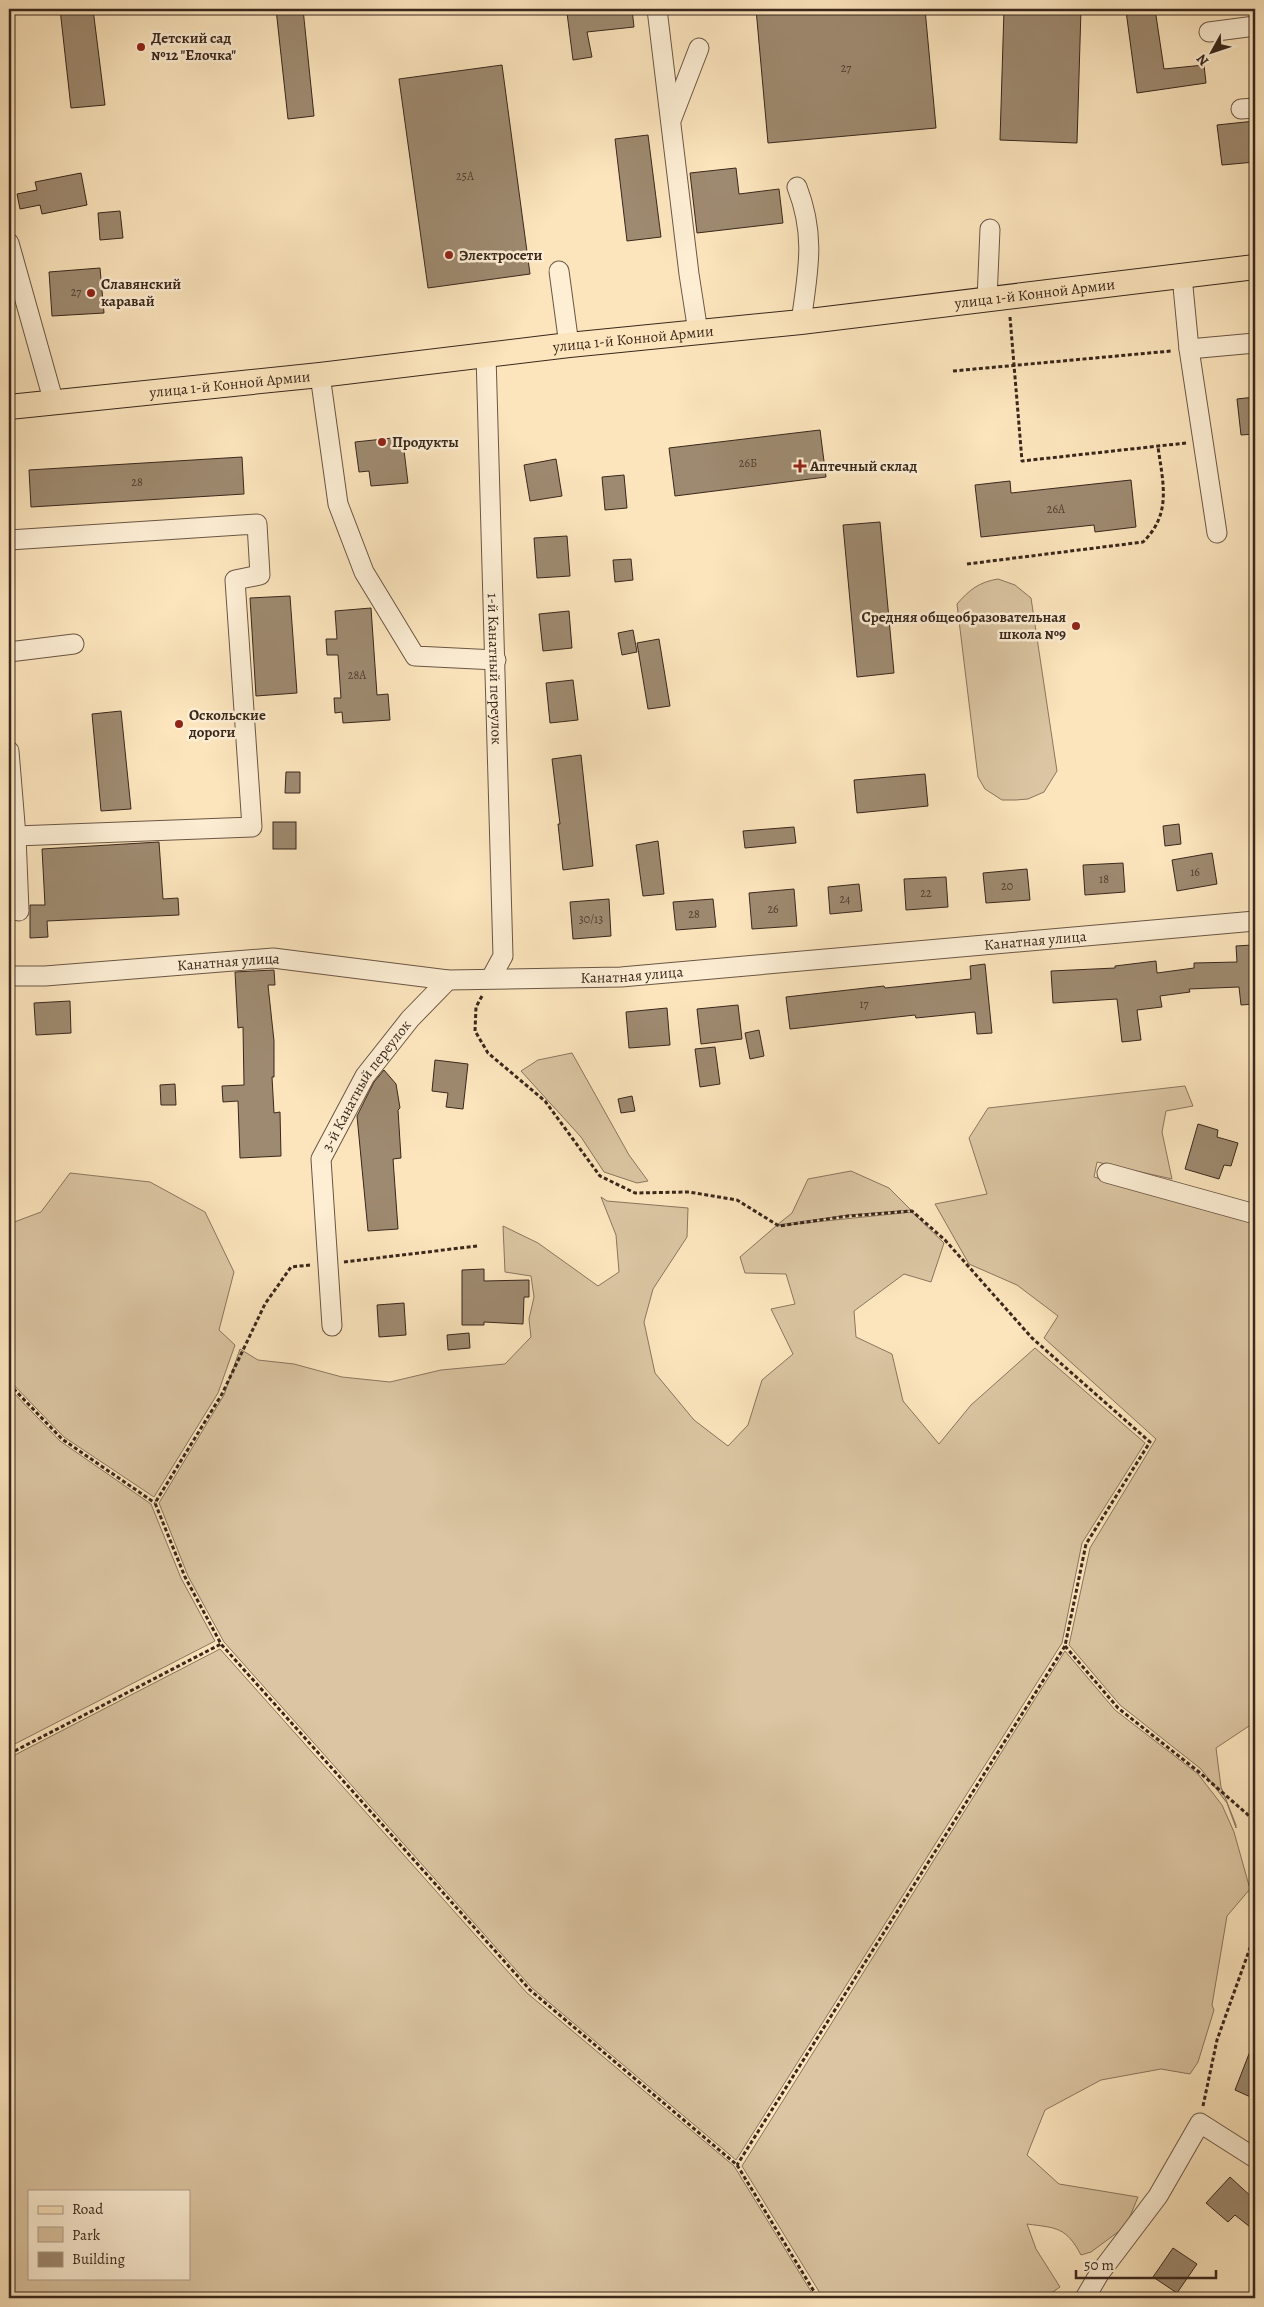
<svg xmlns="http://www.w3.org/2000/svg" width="1264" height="2307" font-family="Alegreya,serif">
	<rect width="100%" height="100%" fill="#fce5bd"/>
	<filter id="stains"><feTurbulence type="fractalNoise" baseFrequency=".004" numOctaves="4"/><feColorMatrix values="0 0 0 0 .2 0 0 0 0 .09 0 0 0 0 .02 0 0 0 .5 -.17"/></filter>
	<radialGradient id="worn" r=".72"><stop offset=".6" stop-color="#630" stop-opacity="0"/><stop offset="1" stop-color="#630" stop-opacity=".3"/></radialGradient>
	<g fill="#dbc5a2" stroke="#8a765f" fill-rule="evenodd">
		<path d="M998,579L1015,585L1031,598L1057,771L1044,792L1028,799L1016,800H1002L985,789L978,777L957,604C969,590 979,582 998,579Z"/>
		<path d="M572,1053L629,1155L648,1181L637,1183L604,1172L581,1137L521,1071L538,1060Z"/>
		<path d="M1185,1086L1193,1106L1166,1111L1162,1132L1172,1179L1097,1162L1094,1177L1255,1222V1722L1216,1748L1221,1787L1236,1825V1828L1227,1803L1201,1769L1120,1705L1069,1645L1090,1548L1156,1439L1044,1338L1058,1316L1017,1285L969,1264L935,1204L987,1194L969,1138L988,1108Z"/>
		<path d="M851,1171L889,1188L911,1210L848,1215L777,1225L792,1213L808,1179Z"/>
		<path d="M70,1173L150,1182L205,1212L234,1272L219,1330L235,1345L218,1393L154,1497L64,1437L9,1380V1224L41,1212Z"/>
		<path d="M601,1197L607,1201L688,1208L687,1237L653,1289L644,1322L655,1373L694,1420L728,1446L748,1425L762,1380L793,1354L771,1309L795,1304L786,1274L745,1273L740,1257L776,1226L912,1212L944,1243L931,1282L904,1274L854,1311L856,1337L892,1354L903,1401L939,1444L971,1405L1035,1348L1145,1443L1082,1543L1062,1643L736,2160L532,1988L224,1642L188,1576L159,1503L224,1395L240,1349L258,1360L294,1364L342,1377L390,1382L441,1370L505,1364L531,1337L529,1319L534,1297L531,1276L505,1272L503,1226L538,1243L598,1286L619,1272L616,1235Z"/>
		<path d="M9,1388L60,1441L151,1504L181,1578L215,1641L9,1747Z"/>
		<path d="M220,1649L527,1993L734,2166L815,2298H9V1758ZM29,2191H189V2278H29Z"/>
		<path d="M1065,1651L1115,1710L1198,1774L1222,1805L1234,1832L1250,1889L1227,1916L1212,2005L1214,2010L1198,2062L1190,2074L1161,2069L1101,2080L1045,2110L1027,2155L1059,2184L1138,2197L1126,2226L1091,2252L1081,2255C1066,2227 1057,2228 1027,2224L1036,2249L1060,2287L1044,2298H823L742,2166Z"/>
	</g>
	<g fill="#9e8a70" stroke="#39271c">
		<path d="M60,9H93L105,105L71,108Z"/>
		<path d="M276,9H303L314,116L288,119Z"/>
		<path d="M603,9H632L634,27L587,32L592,57L573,60L567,13Z"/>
		<path d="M756,9H925L936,128L768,143Z"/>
		<path d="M1004,9H1081L1077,143L1000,140Z"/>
		<path d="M1142,9H1155L1164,69L1204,65L1206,83L1137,93L1126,11Z"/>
		<path d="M502,65L530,274L428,288L399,79Z"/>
		<path d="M1255,121V162L1222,165L1217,125Z"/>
		<path d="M648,135L661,237L627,241L615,139Z"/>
		<path d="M736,168L739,194L779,189L783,223L697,233L690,173Z"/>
		<path d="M81,173L87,205L42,214L40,205L20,209L17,194L37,190L35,182Z"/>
		<path d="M120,211L123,238L100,240L98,213Z"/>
		<path d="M100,268L104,313L52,316L49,272Z"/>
		<path d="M1255,397V434L1241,435L1237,399Z"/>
		<path d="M820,430L826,477L675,496L669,448Z"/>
		<path d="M393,438V443L403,442L408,483L371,486L369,471L359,472L355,442Z"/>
		<path d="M242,457L244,494L31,507L29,470Z"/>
		<path d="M556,459L562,496L530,501L524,465Z"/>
		<path d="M624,475L627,508L605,510L602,477Z"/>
		<path d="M1131,480L1136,527L1095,532L1094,525L981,537L975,485L1010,481L1011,493Z"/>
		<path d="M880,522L894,673L857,677L843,525Z"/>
		<path d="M567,536L570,576L537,578L534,538Z"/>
		<path d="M631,559L633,580L615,582L613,560Z"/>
		<path d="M290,596L297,693L256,696L250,598Z"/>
		<path d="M371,608L377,695L388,694L390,720L343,723L342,712L335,713L334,698H341L338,655H327L326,639H337L335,611Z"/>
		<path d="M569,611L572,648L543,651L539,614Z"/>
		<path d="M633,630L637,652L622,655L618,633Z"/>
		<path d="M659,639L670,706L648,709L637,643Z"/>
		<path d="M573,680L578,720L550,723L546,683Z"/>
		<path d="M121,711L131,809L101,811L92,714Z"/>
		<path d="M581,755L593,866L563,870L558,824H560L552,759Z"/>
		<path d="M286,772H300V793H285Z"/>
		<path d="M925,774L928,806L857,813L854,780Z"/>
		<rect x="273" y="822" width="23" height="27"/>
		<path d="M1179,824L1181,844L1165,846L1163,826Z"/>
		<path d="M794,827L796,843L745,848L743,831Z"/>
		<path d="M658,841L664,894L643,896L636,845Z"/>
		<path d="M159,842L163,899L178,898L179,915L47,921L48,937L30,938V905H45L42,849Z"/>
		<path d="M1212,853L1217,884L1177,891L1172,860Z"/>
		<path d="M1123,863L1125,892L1085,895L1083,865Z"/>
		<path d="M1027,869L1030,900L986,903L983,873Z"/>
		<path d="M946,877L948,907L906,910L904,879Z"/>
		<path d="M859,884L862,911L830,914L828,887Z"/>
		<path d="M794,889L797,926L752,929L749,893Z"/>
		<path d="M609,899L611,936L573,939L570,902Z"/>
		<path d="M713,899L716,927L676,930L673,902Z"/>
		<path d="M1252,945L1255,1004L1241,1005L1239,987L1189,989L1190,992L1160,996L1162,1007L1137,1010L1141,1040L1122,1042L1117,999L1053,1003L1051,971L1115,968V966L1156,961L1157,973L1194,968V963L1237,962L1236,946Z"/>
		<path d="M985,964L992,1033L977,1034L975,1012L916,1018L915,1015L790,1029L786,997L884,986L885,988L971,979L970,966Z"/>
		<path d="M274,970L275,985H268L274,1041V1077H272L274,1113L280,1112L281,1156L240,1158L238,1101L223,1102L222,1086L244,1085L243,1027L238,1028L235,972Z"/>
		<path d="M70,1001L71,1033L36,1035L34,1003Z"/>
		<path d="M738,1005L742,1039L701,1044L697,1009Z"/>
		<path d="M667,1008L670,1045L629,1048L626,1012Z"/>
		<path d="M759,1030L764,1056L750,1059L745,1033Z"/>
		<path d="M715,1047L720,1084L700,1087L695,1049Z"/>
		<path d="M435,1060L468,1064L463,1109L446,1107L448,1093L432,1091Z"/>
		<path d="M384,1070L396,1084L400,1108L398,1110L401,1158L393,1159L398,1229L368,1231L357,1116L374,1082Z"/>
		<path d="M175,1084L176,1105H161L160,1085Z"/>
		<path d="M632,1096L635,1111L621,1113L618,1099Z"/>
		<path d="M1198,1124L1218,1130L1217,1137L1238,1143L1231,1166L1224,1165L1219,1179L1185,1169Z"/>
		<path d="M484,1269V1281L529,1280V1297H524L523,1324L484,1322V1325H462V1270Z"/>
		<path d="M404,1303L406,1335L379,1337L377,1305Z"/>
		<path d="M469,1333L470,1348L448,1350L447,1335Z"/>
		<path d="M1254,2041H1255V2099L1235,2090Z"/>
		<path d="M1230,2177L1255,2200V2231L1235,2215L1228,2222L1206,2203Z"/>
		<path d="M1173,2248L1197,2264L1177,2293L1153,2277Z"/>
	</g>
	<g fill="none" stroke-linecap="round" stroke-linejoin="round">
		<g stroke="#6a5644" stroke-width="21">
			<g id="minor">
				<path d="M657,9L689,274L698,332"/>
				<path d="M1209,32L1255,26"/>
				<path d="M1241,109L1255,108"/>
				<path d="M672,118L699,48"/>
				<path d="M797,187C816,236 808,271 801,322"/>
				<path d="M9,243L54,403"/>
				<path d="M559,271L569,345"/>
				<path d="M1182,276L1189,349L1217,533"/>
				<path d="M987,300L990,229"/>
				<path d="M1189,349L1255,343"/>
				<path id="s1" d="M486,355L503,956L491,978"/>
				<path d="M320,375L338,504L364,572L415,656L496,660"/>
				<path d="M9,540L257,524L260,575L235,580L252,827L16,836"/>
				<path d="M9,652L74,644"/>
				<path d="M9,751L16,836L19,911"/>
				<path id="s2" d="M9,976H45L273,958L448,980L621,977L1255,921"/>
				<path d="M1107,1173L1255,1214"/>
				<path id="s3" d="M332,1326L321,1159L365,1076L410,1019L448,980"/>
				<path d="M1085,2298L1099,2274L1158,2196L1200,2123L1255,2158"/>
			</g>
		</g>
		<g stroke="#39271c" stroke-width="26">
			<g id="major">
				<path id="s4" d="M9,407L320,375L569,345L801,322L1255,267"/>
			</g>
		</g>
		<g stroke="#39271c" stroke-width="3" stroke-dasharray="4 2.5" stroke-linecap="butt">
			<path d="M1010,317L1022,461L1186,443"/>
			<path d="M953,371L1171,351"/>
			<path d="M967,564L1143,542C1172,514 1163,483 1158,447"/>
			<path d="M482,996L476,1007L475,1031L488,1053L545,1101L600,1176L635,1193L689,1192L737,1200L779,1226L848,1216L912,1211L945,1240L1032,1338L1150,1442L1086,1544L1065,1646L737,2165"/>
			<path d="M344,1262L477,1246"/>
			<path d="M310,1265L291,1267L265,1304L222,1394L155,1503L185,1577L221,1644L530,1990L737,2165L818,2298"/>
			<path d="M9,1384L62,1439L155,1503"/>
			<path d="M1065,1646L1118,1708L1199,1772L1255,1821"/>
			<path d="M9,1754L221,1644"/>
			<path d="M1203,2106L1217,2040L1255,1934"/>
		</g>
		<use href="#minor" stroke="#fdeed4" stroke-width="19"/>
		<use href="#major" stroke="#fce5bd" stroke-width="24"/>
	</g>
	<g fill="#8f2418" stroke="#fdeed4" stroke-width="2">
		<circle cx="141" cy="47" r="5"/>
		<circle cx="449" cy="255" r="5"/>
		<circle cx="91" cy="293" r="5"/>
		<circle cx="382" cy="442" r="5"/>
		<path d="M797.5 458.5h5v5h5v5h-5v5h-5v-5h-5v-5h5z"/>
		<circle cx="1076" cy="626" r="5"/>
		<circle cx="179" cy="724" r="5"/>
	</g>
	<g text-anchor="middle" stroke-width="5" stroke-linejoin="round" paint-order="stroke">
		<g font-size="12" fill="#524031">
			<text x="846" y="72">27</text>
			<text x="465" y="180">25А</text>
			<text x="76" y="296">27</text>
			<text x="748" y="467">26Б</text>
			<text x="137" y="486">28</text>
			<text x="1056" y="513">26А</text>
			<text x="357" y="679">28А</text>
			<text x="1195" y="876">16</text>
			<text x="1104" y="883">18</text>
			<text x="1007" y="890">20</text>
			<text x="926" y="897">22</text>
			<text x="845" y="903">24</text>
			<text x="773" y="913">26</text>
			<text x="694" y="918">28</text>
			<text x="591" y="923">30/13</text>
			<text x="864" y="1008">17</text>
		</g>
		<g font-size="15" font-weight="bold" fill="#39271c" stroke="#fdeed4" text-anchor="start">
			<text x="151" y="43">Детский сад<tspan x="151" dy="17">№12 "Елочка"</tspan></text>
			<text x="459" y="260">Электросети</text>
			<text x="101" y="289">Славянский<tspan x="101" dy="17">каравай</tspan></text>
			<text x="392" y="447">Продукты</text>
			<text x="810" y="471">Аптечный склад</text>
			<text x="1066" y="622" text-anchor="end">Средняя общеобразовательная<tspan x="1066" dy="17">школа №9</tspan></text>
			<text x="189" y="720">Оскольские<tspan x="189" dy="17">дороги</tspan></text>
		</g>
		<g font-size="15" fill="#39271c" stroke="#fdeed4">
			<text dy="5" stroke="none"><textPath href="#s4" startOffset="1032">улица 1-й Конной Армии</textPath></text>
			<text dy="5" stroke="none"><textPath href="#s4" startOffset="628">улица 1-й Конной Армии</textPath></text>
			<text dy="5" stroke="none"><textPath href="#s4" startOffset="222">улица 1-й Конной Армии</textPath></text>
			<text dy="5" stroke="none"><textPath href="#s1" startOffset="314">1-й Канатный переулок</textPath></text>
			<text dy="5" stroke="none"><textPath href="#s2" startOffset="1030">Канатная улица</textPath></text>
			<text dy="5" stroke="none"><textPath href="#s2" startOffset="220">Канатная улица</textPath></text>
			<text dy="5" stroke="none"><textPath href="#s2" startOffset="625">Канатная улица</textPath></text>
			<text dy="5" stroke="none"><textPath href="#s3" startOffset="254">3-й Канатный переулок</textPath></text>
		</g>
	</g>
	<rect width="1264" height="2307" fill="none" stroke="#fce5bd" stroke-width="30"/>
	<rect x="10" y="10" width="1244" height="2287" fill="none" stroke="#39271c" stroke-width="2.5"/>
	<rect x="15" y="15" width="1234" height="2277" fill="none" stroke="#39271c"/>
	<rect x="28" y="2190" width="162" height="90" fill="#fdeed4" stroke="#af9e8a"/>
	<rect x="38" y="2206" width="25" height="8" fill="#fce5bd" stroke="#af9e8a"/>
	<text x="72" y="2214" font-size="15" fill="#39271c">Road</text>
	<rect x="38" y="2227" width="25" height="15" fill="#dbc5a2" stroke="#af9e8a"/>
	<text x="72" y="2240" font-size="15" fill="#39271c">Park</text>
	<rect x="38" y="2252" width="25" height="15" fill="#9e8a70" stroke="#af9e8a"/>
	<text x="72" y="2264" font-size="15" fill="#39271c">Building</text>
	<g transform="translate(1212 52) rotate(230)" stroke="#fdeed4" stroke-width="4" paint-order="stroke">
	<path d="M0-4L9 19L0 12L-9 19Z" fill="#39271c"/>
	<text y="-8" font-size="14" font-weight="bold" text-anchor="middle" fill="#39271c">N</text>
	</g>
	<path d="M1076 2270v8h140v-8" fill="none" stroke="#39271c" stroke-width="2.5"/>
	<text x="1084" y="2270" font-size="15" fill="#39271c" stroke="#fdeed4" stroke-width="4" paint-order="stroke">50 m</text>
	<rect width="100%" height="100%" filter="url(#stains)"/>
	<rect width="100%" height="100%" fill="url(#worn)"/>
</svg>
